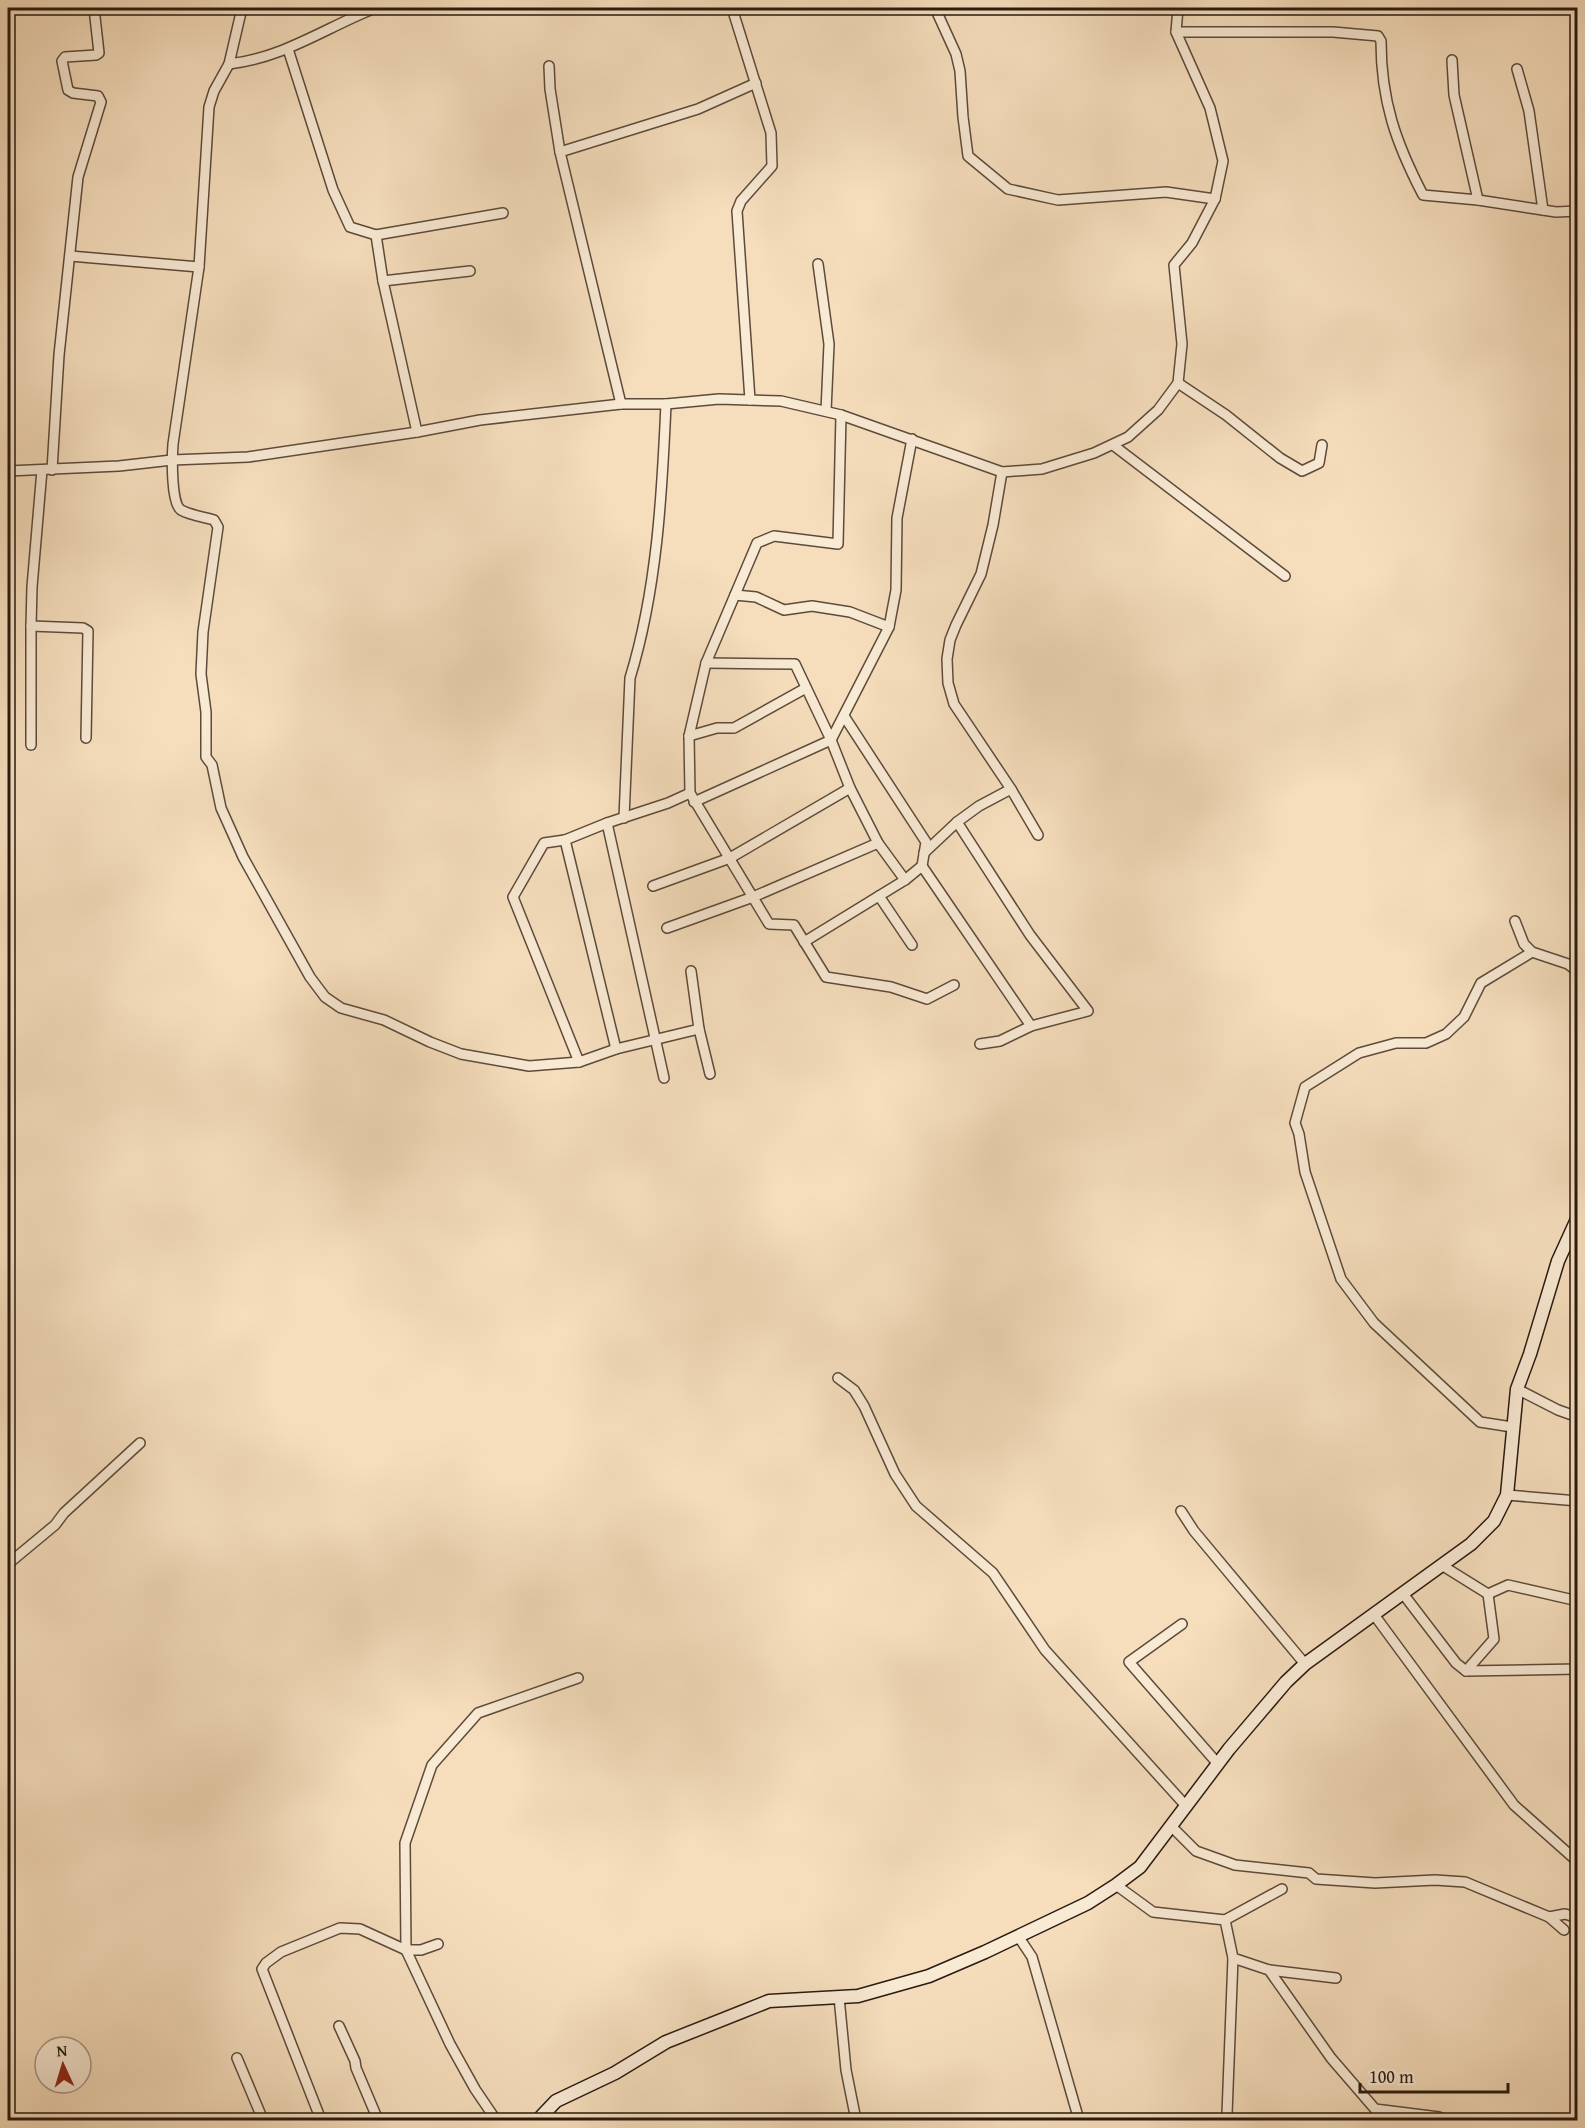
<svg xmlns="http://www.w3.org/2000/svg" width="1585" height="2128" font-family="'Gentium Book Plus',serif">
	<rect width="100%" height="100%" fill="#f6debd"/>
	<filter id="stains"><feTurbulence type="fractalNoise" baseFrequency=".00333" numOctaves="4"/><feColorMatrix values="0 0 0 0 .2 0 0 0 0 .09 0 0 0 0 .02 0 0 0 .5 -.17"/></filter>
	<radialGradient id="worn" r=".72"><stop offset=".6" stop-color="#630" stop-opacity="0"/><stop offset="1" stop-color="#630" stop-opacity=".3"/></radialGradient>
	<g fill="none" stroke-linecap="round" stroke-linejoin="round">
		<g stroke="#5c4b3c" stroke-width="12">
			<g id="minor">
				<path d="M242,8L229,64L214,91L209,107L199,267L173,444C172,457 171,504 181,510C190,515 204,517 214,520L218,527L203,632L201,674L206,712V757L212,765L221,808L243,857L310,977L325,997L341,1008L384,1020L430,1042L461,1054L529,1066L579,1062L616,1049"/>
				<path d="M732,8L771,133L772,166L741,201L737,211L750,400"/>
				<path d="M935,8L956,54L960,71L963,117L968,156L1008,189L1058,200L1166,192L1215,199"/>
				<path d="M1176,32H1333L1378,36L1381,41C1381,101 1396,143 1423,195L1478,200L1556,212L1578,211"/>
				<path d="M288,49L333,190L350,227L376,235L503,213"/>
				<path d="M1452,60L1454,95L1478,200"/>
				<path d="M229,64C283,58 325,28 375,8"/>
				<path d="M549,66L550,89L560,152L621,404"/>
				<path d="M1517,69L1529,111L1543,210"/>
				<path d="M1578,89H1576L1578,96"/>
				<path d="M560,152L698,109L756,83"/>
				<path d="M376,235L383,281L417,432"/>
				<path d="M70,256L199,267"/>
				<path d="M818,264L829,344L826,411"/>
				<path d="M383,281L470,271"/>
				<path d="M1178,383L1226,415L1280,458L1302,471L1319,463L1322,445"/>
				<path d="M841,415L838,544L774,536L757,543L706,663L689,736L690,793L769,924L794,925L826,977L891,987L927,999L954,985"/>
				<path d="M1113,445L1285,576"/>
				<path d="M42,470L32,587L31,626L83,628L88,631L86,738"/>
				<path d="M52,470L59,355L78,177L101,102L98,96L73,93L68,90L62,61L65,57L96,55L99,53L94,8"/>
				<path d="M8,471L119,466L172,460L248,457L417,432L480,420L621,404H666L719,399L781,401L841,415L1002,472L1042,469L1094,453L1128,437L1158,410L1178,383L1182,344L1174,265L1192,243L1215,199L1223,161L1210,108L1176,32L1178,8"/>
				<path d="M735,595L756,597L784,610L812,606L850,612L889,627"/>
				<path d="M706,663L795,664L831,740L850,788L878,843L905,880L922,866L1031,1026"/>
				<path d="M844,716L926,842L922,866"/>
				<path d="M689,736L717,728H734L806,688"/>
				<path d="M31,745V626"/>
				<path d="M1011,789L1038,835"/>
				<path d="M694,802L831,740L889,627L896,590L897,518L912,439"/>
				<path d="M624,818L630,678C657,590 662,495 666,404"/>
				<path d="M607,823L565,840L616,1049L699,1029L691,971"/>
				<path d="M565,840L544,843L513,897L579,1062"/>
				<path d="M924,853L957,822"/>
				<path d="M653,886L730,858L850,788"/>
				<path d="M879,896L912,945"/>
				<path d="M1515,921L1524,944L1532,952L1568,964L1578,972"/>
				<path d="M667,928L753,897L878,843"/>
				<path d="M804,942L905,880"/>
				<path d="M699,1029L710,1074"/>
				<path d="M980,1044L1000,1041L1031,1026L1088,1011L1030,935L957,822L979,806L1011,789L954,704L948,683L947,659L950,640L956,625L981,574L993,525L1002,472"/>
				<path d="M664,1078L607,823L668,803L690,793"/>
				<path d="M838,1378L854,1390L864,1406L895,1474L916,1506L993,1573L1045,1650L1186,1806"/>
				<path d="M1517,1389L1558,1410L1578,1417"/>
				<path d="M1512,1427L1480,1422L1374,1323L1341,1279L1305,1172L1299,1134L1295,1123L1305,1087L1359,1053L1396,1043H1426L1446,1034L1464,1017L1481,983L1532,952"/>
				<path d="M1507,1495L1578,1501"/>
				<path d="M1181,1511L1194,1531L1305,1664"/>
				<path d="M8,1564L55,1525L64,1513L140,1443"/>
				<path d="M1443,1566L1488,1594L1508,1585L1578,1601"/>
				<path d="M1404,1595L1456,1663L1466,1671L1578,1669"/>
				<path d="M1375,1616L1514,1805L1578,1862"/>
				<path d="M1182,1624L1129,1662L1218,1764"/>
				<path d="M1466,1671L1494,1639L1488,1594"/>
				<path d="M1171,1826L1196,1851L1235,1865L1309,1873L1316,1879L1375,1883L1435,1880L1465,1882L1549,1917L1565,1914L1578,1918"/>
				<path d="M1116,1885L1153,1912L1225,1920L1233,1958L1269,1970L1331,2058L1375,2109L1439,2117L1447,2120"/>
				<path d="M1549,1917L1564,1930"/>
				<path d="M1225,1920L1282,1889"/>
				<path d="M1018,1936L1032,1957L1079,2120"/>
				<path d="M1269,1970L1336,1978"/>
				<path d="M839,1997L846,2070L856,2120"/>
				<path d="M339,2026L355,2061L356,2068L378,2120"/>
				<path d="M237,2058L263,2120"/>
				<path d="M1227,2114L1233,1958"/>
				<path d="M321,2120L262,1969L266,1963L281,1952L340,1928L360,1929L406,1950H421L438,1944"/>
				<path d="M496,2120L475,2089L450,2044L406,1950L405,1843L432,1765L478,1713L578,1678"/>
			</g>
		</g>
		<g stroke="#291a11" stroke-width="15">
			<path id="secondary" d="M538,2120L556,2101L615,2073L666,2042L739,2013L769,2001L858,1996L929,1976L985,1952L1088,1903L1116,1885L1140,1867L1229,1749L1286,1682L1305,1664L1471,1544L1494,1521L1507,1495L1517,1389L1530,1354L1558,1261L1578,1217"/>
		</g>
		<use href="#minor" stroke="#f9ead4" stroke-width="9"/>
		<use href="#secondary" stroke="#f9ead4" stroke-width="12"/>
	</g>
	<rect width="1585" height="2128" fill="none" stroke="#f6debd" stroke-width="30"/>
	<rect x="9" y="9" width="1567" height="2110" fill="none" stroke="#291a11" stroke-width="3"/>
	<rect x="15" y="15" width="1555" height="2098" fill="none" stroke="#291a11" stroke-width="1.5"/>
	<g transform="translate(63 2065) rotate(356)"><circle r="28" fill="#f9ead4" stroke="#a69786" stroke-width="1.5"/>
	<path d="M0-4.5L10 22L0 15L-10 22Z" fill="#8f2418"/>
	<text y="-9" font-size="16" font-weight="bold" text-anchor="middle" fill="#291a11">N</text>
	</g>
	<path d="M1360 2083v9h148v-9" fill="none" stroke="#291a11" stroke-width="3"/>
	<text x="1369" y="2083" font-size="18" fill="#291a11" stroke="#f9ead4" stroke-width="4.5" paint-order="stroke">100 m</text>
	<rect width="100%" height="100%" filter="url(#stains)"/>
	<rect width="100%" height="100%" fill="url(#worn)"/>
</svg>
